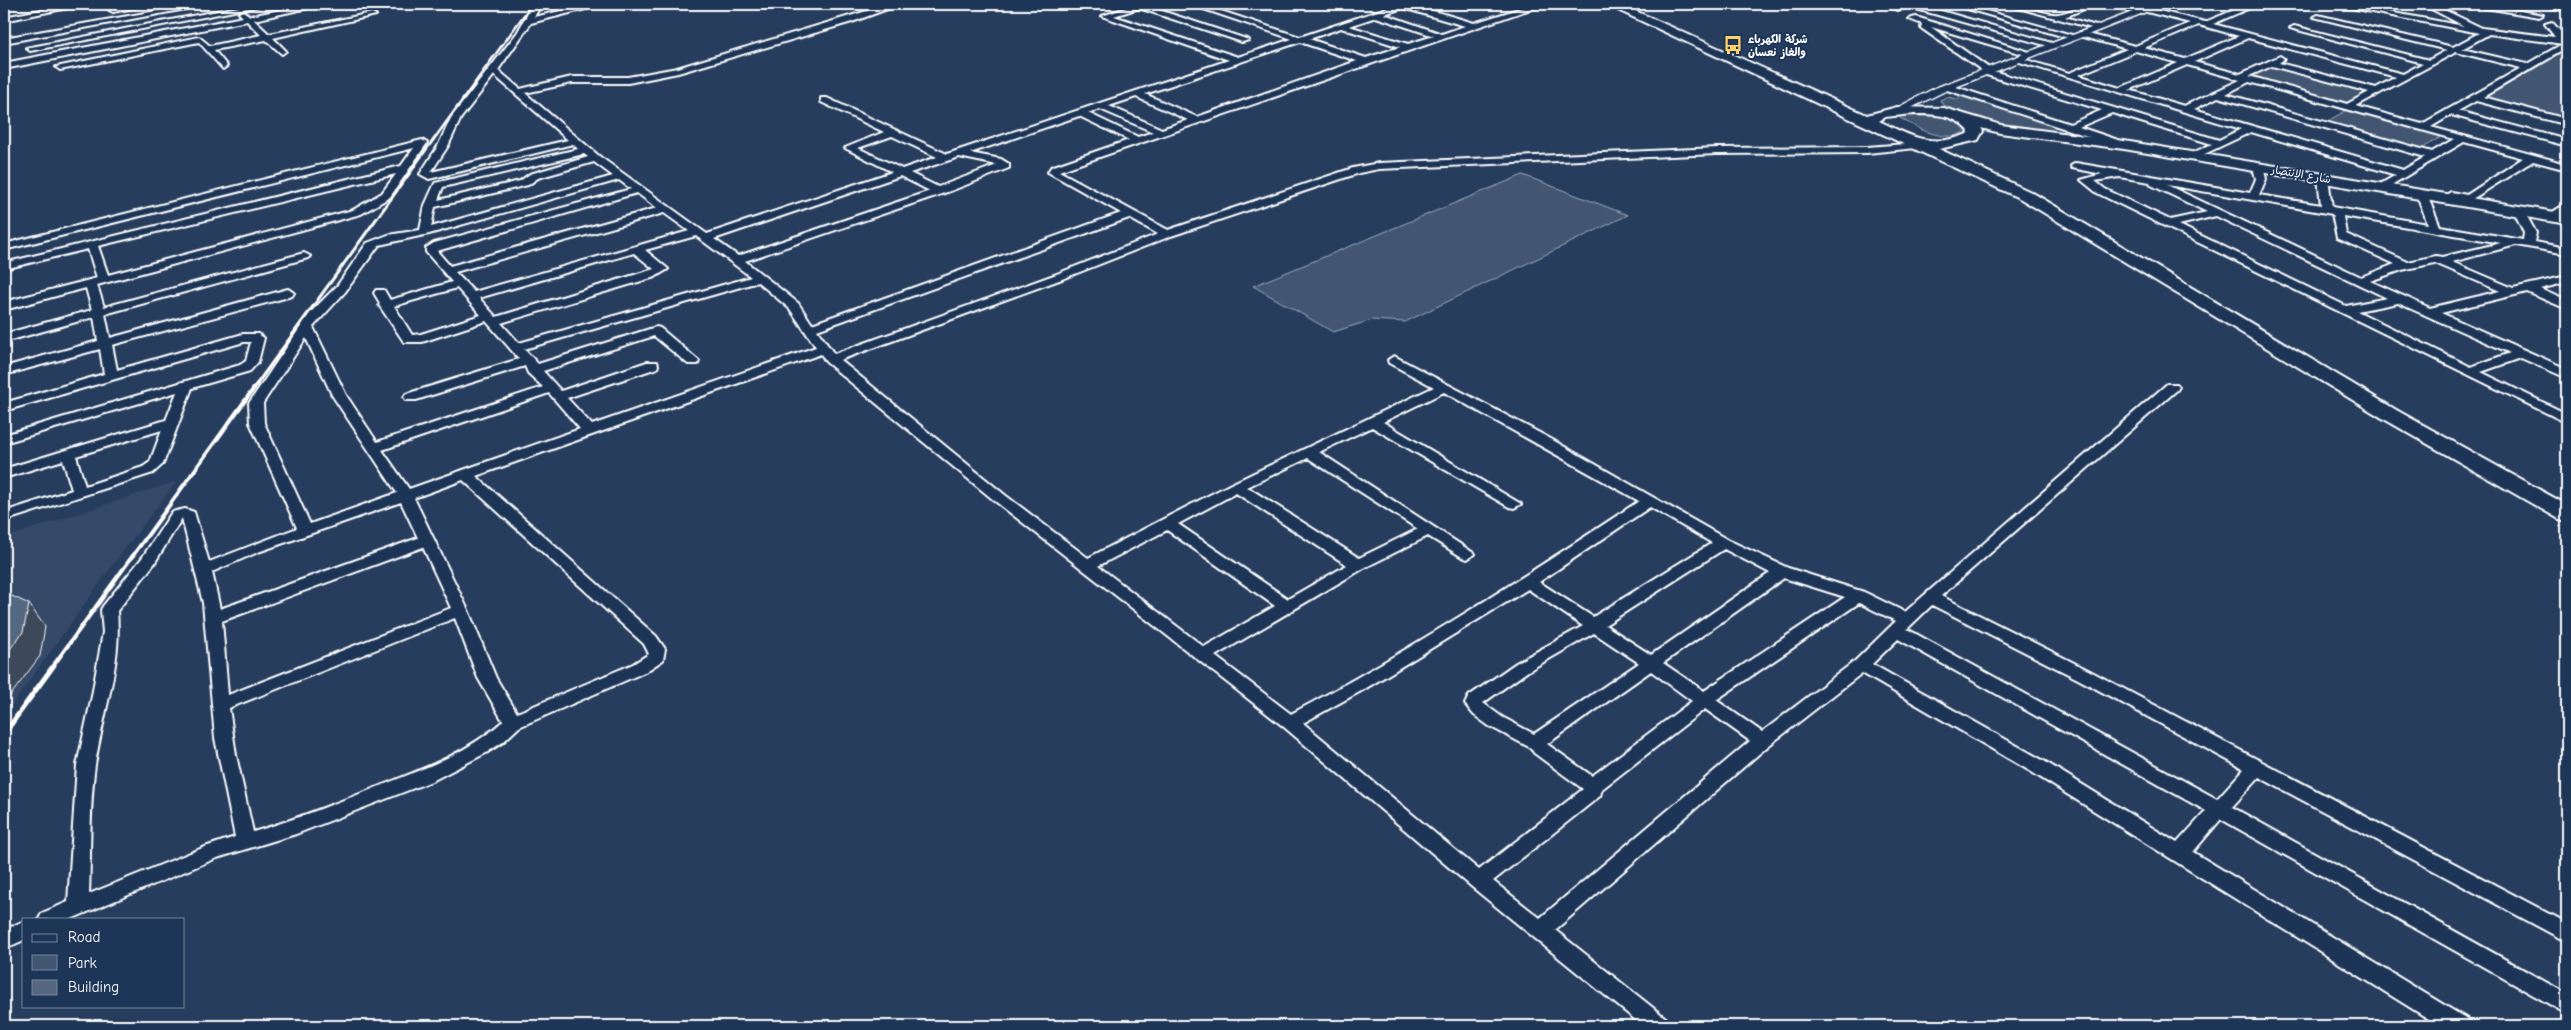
<svg xmlns="http://www.w3.org/2000/svg" width="2571" height="1030" font-family="'Comic Neue','Playpen Sans Arabic',sans-serif">
	<rect width="100%" height="100%" fill="#263d5e"/>
	<filter id="ink" filterUnits="userSpaceOnUse"><feTurbulence type="fractalNoise" baseFrequency=".02" numOctaves="2"/><feDisplacementMap in="SourceGraphic" scale="10" xChannelSelector="R" yChannelSelector="G"/><feConvolveMatrix kernelMatrix="1 2 1 2 8 2 1 2 1" color-interpolation-filters="sRGB"/></filter>
	<g filter="url(#ink)">
		<path fill="#344a68" d="M177,481L115,562L4,716V538Z"/>
		<g fill="#425672" stroke="#a0aab8">
			<path d="M2567,50V121L2483,99Z"/>
			<path d="M2273,65L2369,91L2344,104L2247,77Z"/>
			<path d="M1962,96L2081,134V135C2056,134 1950,122 1940,100L1947,97L1958,99Z"/>
			<path d="M2349,109L2444,135L2420,150L2324,123Z"/>
			<path d="M1918,113L1955,119L1967,129C1950,147 1914,127 1897,116Z"/>
			<path d="M1523,175L1628,215L1405,322L1372,320L1333,332L1253,286Z"/>
		</g>
		<g fill="none" stroke-linecap="round" stroke-linejoin="round">
			<g stroke="#fff" stroke-width="4">
				<g id="minor">
					<path d="M72,4H87L4,21V17Z"/>
					<path d="M136,4H153L113,12L109,10Z"/>
					<path d="M196,4H212L4,43V38Z"/>
					<path d="M254,4H269L30,51L26,48Z"/>
					<path d="M311,4H326L254,20L269,34L372,13L376,15L273,38L286,51L282,54L266,40L214,50L227,66L223,69L199,42L60,70L56,67L199,37L210,46L261,35L247,21L4,69V63L243,17L239,13L243,11L250,16Z"/>
					<path d="M539,4H550L538,10L534,17L592,4H605L531,23L498,70L520,89L572,77H628L677,68L890,4H901L852,22L678,73L628,83H572L525,93L599,156L707,234L892,172L845,148L884,132L821,102V98H827L947,154L1229,60L1102,16L1138,4H1149L1147,6L1249,40L1242,42L1139,8L1114,16L1238,57L1292,39L1189,4H1200L1300,37L1399,4H1410L1474,23L1534,4H1545L1059,171L1168,230L1353,168L1379,163L1717,148L1867,147L1919,143L1921,145L1916,148L1867,153L1717,154L1379,169L1359,173L1171,236L1062,279L840,360L1005,495L1088,558L1231,484L1434,387L1389,363L1388,360L1394,356L1549,438L1728,540L1788,568L1864,592L1905,612L2167,384H2177L2179,387L2177,390L1941,596L2090,671L2567,923V942L2259,777L2232,807L2567,994V1014L2221,819L2193,852L2467,1019L2470,1026H2440L2030,771L1862,673L1768,746L1555,930L1667,1019L1670,1026H1643L1472,887L1284,727L995,501L826,362L821,354L476,476L656,636L665,649L663,660L645,672L519,727L503,742L486,753L432,781L296,834L217,858L71,919H39L42,913L68,902L77,765L92,696L103,632L101,610L103,606L142,558L172,512L185,509L194,512L209,562L297,528L250,423L249,403L310,313L337,286L367,243L388,235L420,230L425,205L435,183L578,149L573,144L429,179L420,174L438,146L451,118L517,33L532,6ZM1403,8L1465,26L1442,34L1384,14ZM1376,17L1434,36L1408,44L1349,26ZM1341,28L1400,47L1366,58L1309,39ZM1300,42L1357,61L1197,117L1145,94ZM494,75L568,140L431,172L448,146L461,118ZM1136,97L1188,120L1162,129L1109,106ZM1100,109L1153,132L1138,137L1088,113ZM1079,116L1129,140L1051,167L1048,172L1121,213L812,324L798,303L745,261L953,190L1009,168V164L1001,159L970,153ZM892,136L937,157L902,169L858,148ZM584,154L588,157L530,174L520,181L438,200L443,187ZM959,157L997,165L938,187L910,173ZM594,162L613,176L431,227L435,207L528,185L538,178ZM900,176L930,191L738,256L714,239ZM619,180L631,189L434,243L426,248V252L452,282L390,300L384,290H376L374,293L380,303L379,305L404,342H422L486,321L519,359L406,394L404,397L406,400H416L525,366L528,373L543,387L377,442L346,395L313,327L345,292L379,245L429,234ZM637,193L657,208L450,266L437,251ZM664,213L689,231L474,292L455,272ZM1129,218L1158,234L1054,275L834,354L817,330ZM696,236L751,277L519,343L501,323L655,277L668,269L645,250ZM634,253L654,269L496,317L479,298ZM758,282L790,309L816,347L592,425L567,398L657,368L658,365L657,362H647L561,391L543,371L654,336L688,364H698L699,361L660,328L656,327L538,364L524,349ZM457,288L481,315L421,334L412,335L394,306ZM306,338L332,395L397,493L310,524L264,423L263,403ZM1444,392L1639,501C1526,576 1411,650 1291,714L1215,656L1364,568L1428,536L1462,557L1467,559L1475,554L1319,452L1372,427L1509,507L1514,508L1521,504L1383,422ZM549,393L580,429L409,489L382,450ZM1308,458L1418,529L1359,558L1247,487ZM463,480L644,644L649,654L633,664L517,713L496,678L468,610L414,498ZM1236,493L1347,565L1288,599L1178,524ZM401,502L418,538L220,609L212,572L258,552ZM1650,507L1712,543L1593,617L1539,582ZM182,518L203,603L215,738L235,837L205,847L89,894C91,851 89,807 95,765C103,713 122,663 117,611L154,564ZM1167,530L1275,606L1204,647L1098,566ZM423,547L451,608L228,695L222,621ZM1724,549L1770,573L1651,655L1605,625ZM1784,578L1845,597L1704,691L1663,663ZM1528,589L1583,626L1516,663L1469,696L1465,704L1474,715L1489,726L1531,748L1534,753L1583,789L1479,870L1303,723L1363,690ZM1859,603L1896,621L1855,661L1762,732L1716,700ZM1932,605L2078,679L2244,769L2217,799L1907,629ZM455,618L478,678L503,721C465,756 412,773 365,792C328,806 291,821 253,832L236,755L229,708ZM1594,633L1639,663L1534,734L1502,717L1483,703L1528,671ZM1898,639L2206,811L2177,843L2044,761L1872,664ZM1651,671L1692,701L1592,776L1547,744ZM1705,709L1750,741L1540,918L1493,881L1600,796L1602,789Z"/>
					<path d="M1902,4H1917L2059,45L2052,47L1909,7L1897,10L1893,8Z"/>
					<path d="M1950,4H1962L2079,37L2072,39Z"/>
					<path d="M2004,4C2021,3 2045,16 2058,14C2072,12 2082,4 2096,4L2065,17L2103,28L2099,30Z"/>
					<path d="M2105,4H2117L2144,12L2140,14Z"/>
					<path d="M2249,4H2259L2213,24L2403,74L2423,63L2290,28L2294,26L2429,60L2447,50L2314,17L2318,15L2453,47L2479,33L2331,4H2346L2464,26L2422,4H2432L2482,28L2555,37L2545,24L2552,22L2567,39V48L2483,97L2567,119V125L2476,101L2458,111L2567,140V146L2451,115L2431,127L2567,164V170L2533,161L2469,201L2446,195L2451,192L2467,195L2523,158L2464,142L2381,191L2376,188L2377,186L2396,175L2251,132L2194,159L2190,158V154L2212,144L2112,113L2079,127L2127,143L2129,145L2124,148L1944,89V85H1950L2070,124L2102,110L1983,74V71L1921,28L1922,24L1909,19L1916,17L2036,54L2029,56L1931,27L1993,71L2219,140L2241,129L2013,60L2017,57L2069,73L2127,49L2080,36V32L2135,46L2190,23L2143,11V7L2205,22ZM2199,25L2239,36L2185,59L2144,48ZM2489,34L2563,44L2564,43L2527,64L2462,49ZM2248,38L2396,77L2376,88L2279,63L2284,59L2280,56L2240,74L2194,62ZM2136,51L2178,63L2120,88L2078,75ZM2456,52L2521,68L2422,124L2356,106ZM2187,65L2240,80L2184,106L2129,90ZM2272,66L2369,92L2347,104L2249,76ZM2249,82L2454,139L2432,152L2226,94ZM2218,97L2425,157L2403,170L2194,109Z"/>
					<path d="M2463,4H2481L2543,15L2539,17Z"/>
					<path d="M422,140L427,143L390,197L361,214L97,285L104,307L304,253L310,256L308,258L105,314L110,338L288,289L294,293L292,296L112,345L117,370L243,334H258L264,338L258,362L250,371L192,388L163,464L153,473L4,521V512L72,490L63,460L4,478V469L166,420L177,392L4,443V435L240,365L246,361L251,342H244L4,411V403L104,374L100,349L4,375V367L98,341L94,317L4,342V334L92,310L86,288L4,310V302L97,278L88,249L4,269V263L401,166L414,148L4,250V244ZM396,174L382,193L353,210L108,275L98,246ZM162,430L150,462L143,467L85,486L76,456Z"/>
					<path d="M2076,163L2250,193L2256,179L2253,167L2258,164L2263,167L2266,179L2259,195L2321,205L2318,178L2323,175L2328,178L2332,207L2428,224L2417,195L2422,192L2427,195L2440,226L2523,240L2524,233L2514,211L2515,209H2523L2536,233L2534,242L2567,248V254L2516,245L2452,262L2513,288L2567,276V282L2540,289L2567,301V309L2527,292L2441,313L2567,369V378L2521,358L2481,372L2567,414V423L2097,193L2081,180L2102,174L2072,168L2071,166ZM2119,177L2150,182L2151,185L2207,212L2170,220L2105,189L2095,181ZM2167,185L2332,214L2337,238L2395,264L2361,277ZM2216,216L2387,298L2346,306L2179,225ZM2343,216L2501,243L2442,257L2436,256L2408,262L2346,234ZM2435,263L2500,291L2430,308L2370,281L2402,270ZM2398,303L2510,353L2471,367L2357,311Z"/>
					<path d="M2567,203V211L2556,219H2548V215Z"/>
					<path d="M24,921V940L4,949V930Z"/>
				</g>
			</g>
			<g stroke="#fff" stroke-width="3">
				<g id="tertiary">
					<path d="M2153,4H2166L1943,92L1897,115L1891,111L1935,88Z"/>
					<path d="M2540,4H2567V10L2545,7Z"/>
				</g>
			</g>
			<g stroke="#fff" stroke-width="4">
				<path id="secondary" d="M1605,4H1620L1867,115L1897,107L1944,108L2001,125L2124,141L2567,214V224L2124,149L2000,133L1981,128L1983,131L1978,140L1939,149L2033,193L2398,411L2567,505V521L2559,519L2384,419L2021,199ZM1913,114C1933,114 1955,114 1969,131L1967,134C1931,149 1911,136 1879,121L1885,117Z"/>
			</g>
			<use href="#minor" fill="#1d3557" fill-rule="evenodd"/>
			<use href="#tertiary" fill="#1d3557" fill-rule="evenodd"/>
			<use href="#secondary" fill="#1d3557" fill-rule="evenodd"/>
			<path stroke="#fff" stroke-width="2.5" d="M413,168L532,4"/>
			<path stroke="#fff" stroke-width="3" d="M256,385L414,167"/>
			<path stroke="#fff" stroke-width="4" d="M53,666L257,384"/>
			<path stroke="#fff" stroke-width="5" d="M4,734L54,665"/>
		</g>
		<path fill="#3c485a" stroke="#fff" d="M29,604L45,627L40,656L10,696L4,698V657Z"/>
		<path fill="#556781" stroke="#fff" d="M4,596H12L29,604L23,632L4,657Z"/>
	</g>
	<defs>
		<g id="bus-bare" transform="scale(1.5)"><path d="M-5-6H5V4H4V6H2V4H-2V6H-4V4H-5ZM-3.5-4V0h7V-4ZM-3.5 1.2v1.5H-2V1.2ZM2 1.2v1.5H3.5V1.2Z" fill="#ffd166" stroke="#1d3557" stroke-width="2.5" paint-order="stroke"/></g>
	</defs>
	<g fill-rule="evenodd">
		<use href="#bus-bare" x="1733" y="45"/>
	</g>
	<g text-anchor="middle" stroke-width="4" stroke-linejoin="round" paint-order="stroke">
		<g font-size="11" font-weight="bold" fill="#fff" stroke="#1d3557" text-anchor="start">
			<text x="1748" y="43">شركة الكهرباء<tspan x="1748" dy="13">والغاز نعسان</tspan></text>
		</g>
		<g font-size="11" fill="#fff" stroke="#1d3557">
			<text transform="translate(2301 174) rotate(10)" y="4">شارع الإنتصار</text>
		</g>
	</g>
	<rect width="2571" height="1030" fill="none" stroke="#1d3557" stroke-width="20"/>
	<rect x="10" y="10" width="2551" height="1010" fill="none" stroke="#fff" stroke-width="2" filter="url(#ink)"/>
	<rect x="22" y="918" width="162" height="90" fill="#1d3557" stroke="#77869a"/>
	<rect x="32" y="934" width="25" height="8" fill="#1d3557" stroke="#77869a"/>
	<text x="68" y="942" font-size="15" fill="#ffffff">Road</text>
	<rect x="32" y="955" width="25" height="15" fill="#425672" stroke="#77869a"/>
	<text x="68" y="968" font-size="15" fill="#ffffff">Park</text>
	<rect x="32" y="980" width="25" height="15" fill="#556781" stroke="#77869a"/>
	<text x="68" y="992" font-size="15" fill="#ffffff">Building</text>
</svg>
